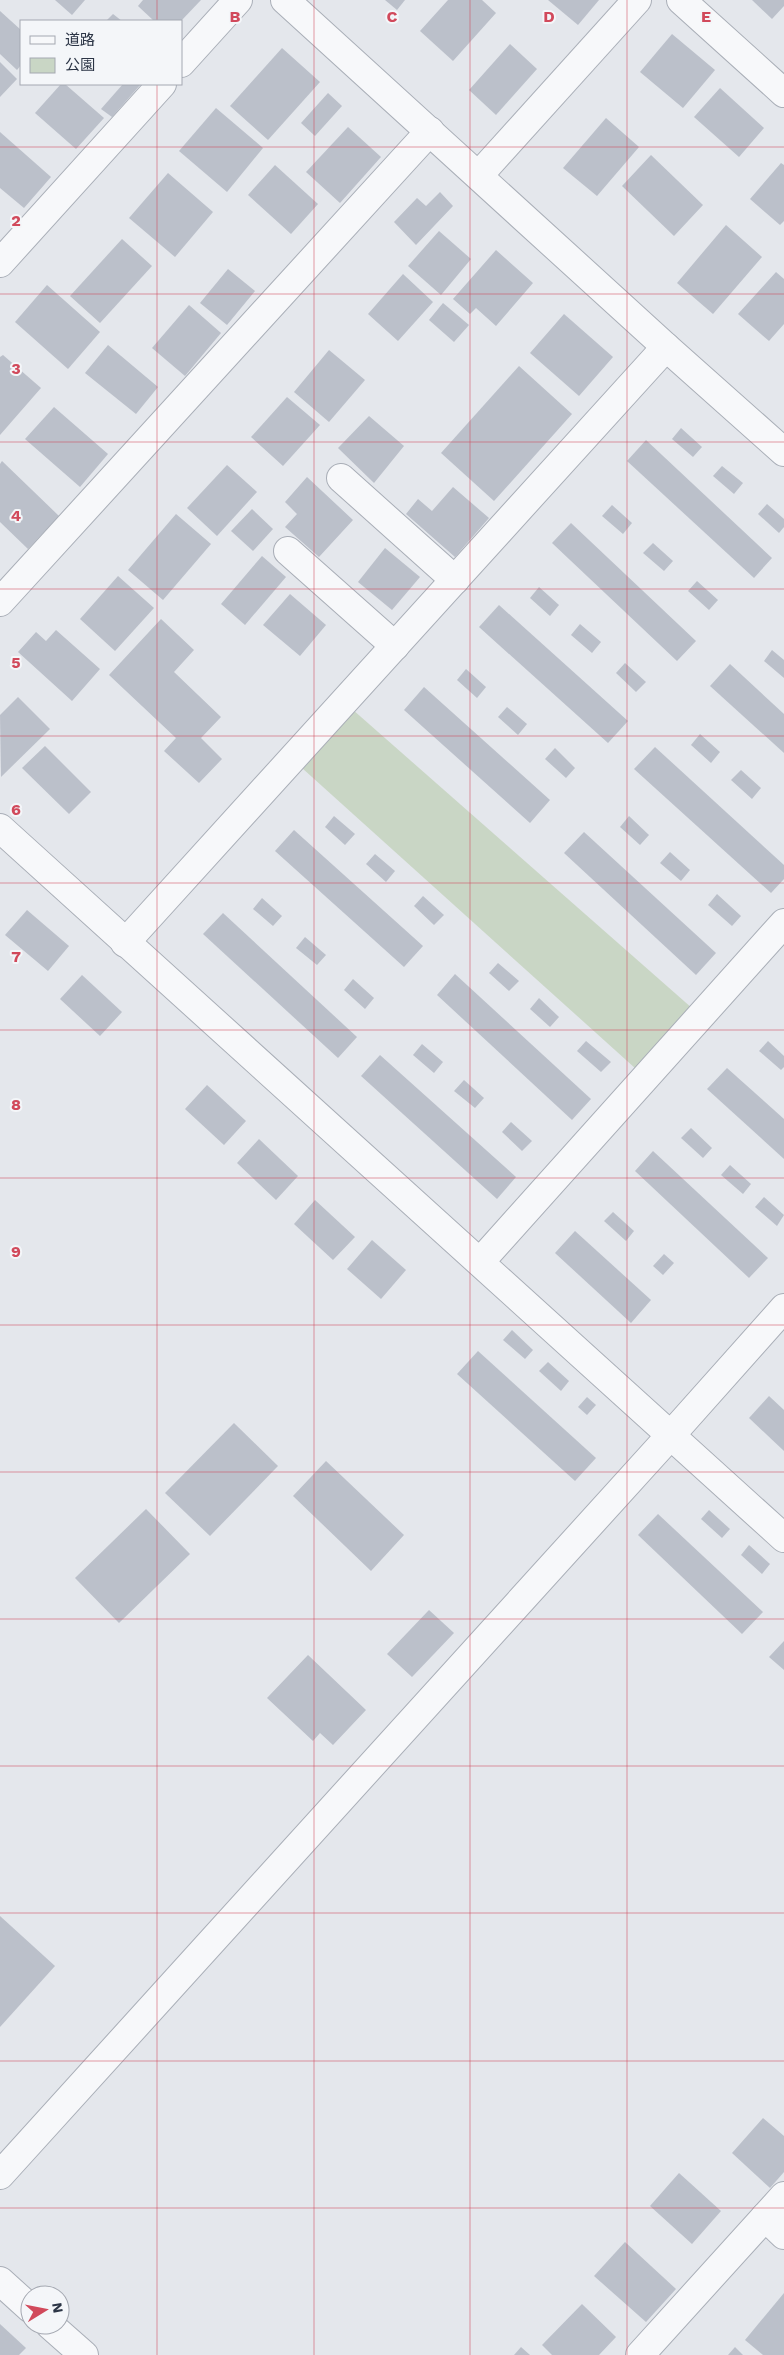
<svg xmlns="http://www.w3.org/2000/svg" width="784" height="2355" font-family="'Work Sans','Noto Sans JP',sans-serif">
	<rect width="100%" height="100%" fill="#e4e7ec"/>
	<path fill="#c9d6c5" d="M344,702L701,1016L646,1078L292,759Z"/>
	<g fill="#bbc0ca">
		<path d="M55,0H85L72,15Z"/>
		<path d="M143,0H201L181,21H154L138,6Z"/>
		<path d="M385,0H405L397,10Z"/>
		<path d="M448,0H482L496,13L453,61L420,31Z"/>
		<path d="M548,0H599L578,25Z"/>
		<path d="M752,0H784V6L772,19Z"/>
		<path d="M0,11L21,30V65L17,70L0,54Z"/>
		<path d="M113,14L122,21H106Z"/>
		<path d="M672,34L715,70L683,108L640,72Z"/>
		<path d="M510,44L537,69L496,115L469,90Z"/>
		<path d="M282,48L320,82L268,140L230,106Z"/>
		<path d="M0,62L17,79L0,97Z"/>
		<path d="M61,84H65L104,118L76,149L35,113Z"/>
		<path d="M123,84H141L112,117L101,109Z"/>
		<path d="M720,88L764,128L739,157L694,117Z"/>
		<path d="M328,93L342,106L315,136L301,123Z"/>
		<path d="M216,108L263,148L227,192L179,151Z"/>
		<path d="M606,118L639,147L597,196L563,168Z"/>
		<path d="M348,127L381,157L340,203L306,172Z"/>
		<path d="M0,132L51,177L24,208L0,188Z"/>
		<path d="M651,155L703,205L674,236L622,186Z"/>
		<path d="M781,163L784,165V221L780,225L750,199Z"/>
		<path d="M275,165L318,204L291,234L248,195Z"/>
		<path d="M168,173L213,212L175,257L129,218Z"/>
		<path d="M440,192L453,206L416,245L394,222L417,198L426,206Z"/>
		<path d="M726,225L762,257L713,314L677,283Z"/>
		<path d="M439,231L471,259L441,295L408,266Z"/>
		<path d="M122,239L152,266L100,323L70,296Z"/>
		<path d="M496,250L533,283L496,326L476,308L470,314L453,299Z"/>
		<path d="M228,269L255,291L227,325L200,303Z"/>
		<path d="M776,272L784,279V324L769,341L738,314Z"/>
		<path d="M403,274L433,302L398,341L368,314Z"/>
		<path d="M47,285L100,332L68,369L15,322Z"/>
		<path d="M443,303L469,325L454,342L429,320Z"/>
		<path d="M189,305L221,333L185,376L152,348Z"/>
		<path d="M564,314L613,357L579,396L530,353Z"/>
		<path d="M108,345L158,387L136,414L85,373Z"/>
		<path d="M329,350L365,380L329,422L294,392Z"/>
		<path d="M3,355L41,388L0,435V357Z"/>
		<path d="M519,366L572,414L494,501L441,453Z"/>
		<path d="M287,397L320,425L283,466L251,437Z"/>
		<path d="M54,407L108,454L80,487L25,439Z"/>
		<path d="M369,416L404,446L374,483L338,448Z"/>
		<path d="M681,428L702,447L693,457L672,439Z"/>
		<path d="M646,440L772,558L754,578L627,461Z"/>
		<path d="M2,461L59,516L28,549L0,522V464Z"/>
		<path d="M227,465L257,492L217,536L187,508Z"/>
		<path d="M722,466L743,483L734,494L713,476Z"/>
		<path d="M307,477L353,520L319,557L285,527L297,514L285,502Z"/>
		<path d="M453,487L489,518L455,557L406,514L418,499L432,511Z"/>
		<path d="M767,504L784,519V527L779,533L758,514Z"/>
		<path d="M612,505L632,523L623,534L602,516Z"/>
		<path d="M252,509L273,529L253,551L231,531Z"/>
		<path d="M176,514L211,544L163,600L128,570Z"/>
		<path d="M571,523L696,641L677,661L552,543Z"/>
		<path d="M653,543L673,561L664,571L643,553Z"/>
		<path d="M385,548L420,577L392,610L358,582Z"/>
		<path d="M262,556L286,577L245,625L221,604Z"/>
		<path d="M118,576L154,608L115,651L80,619Z"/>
		<path d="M697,581L718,600L709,610L688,591Z"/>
		<path d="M539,587L559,605L550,616L530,598Z"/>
		<path d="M290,594L326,625L300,656L263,625Z"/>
		<path d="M499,605L628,721L608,743L479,627Z"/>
		<path d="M161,619L194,650L174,672L221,717L201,738L222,759L199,783L164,751L176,738L109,675Z"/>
		<path d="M580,624L601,642L592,653L571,635Z"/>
		<path d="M56,630L100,669L72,701L18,652L36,632L46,641Z"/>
		<path d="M772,650L784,660V678L764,661Z"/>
		<path d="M625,663L646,682L636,692L616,673Z"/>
		<path d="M730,664L784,714V753L710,686Z"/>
		<path d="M466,669L486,687L477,698L457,680Z"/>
		<path d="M424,687L550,800L530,823L404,710Z"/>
		<path d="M18,697L50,729L1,777L0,715Z"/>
		<path d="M507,707L527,724L518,735L498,717Z"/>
		<path d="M700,734L720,752L711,763L691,745Z"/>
		<path d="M45,746L91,792L69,814L22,768Z"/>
		<path d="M655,747L784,865V879L771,893L634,769Z"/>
		<path d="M555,748L575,768L566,778L545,759Z"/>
		<path d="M741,770L761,788L752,799L731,780Z"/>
		<path d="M334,816L355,834L345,845L325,827Z"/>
		<path d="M629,816L649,835L640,845L620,827Z"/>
		<path d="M294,830L423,946L404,967L275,851Z"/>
		<path d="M584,832L716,953L696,975L564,853Z"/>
		<path d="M670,852L690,870L681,881L660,863Z"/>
		<path d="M375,854L395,871L386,882L366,864Z"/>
		<path d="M717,894L741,916L732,926L708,905Z"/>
		<path d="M423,896L444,915L434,925L414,906Z"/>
		<path d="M262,898L282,916L273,926L253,909Z"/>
		<path d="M27,910L69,946L48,971L5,935Z"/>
		<path d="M223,913L357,1037L338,1058L203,934Z"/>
		<path d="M305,937L326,955L317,965L296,948Z"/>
		<path d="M498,963L519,981L509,991L489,973Z"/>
		<path d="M455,974L591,1099L572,1120L437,995Z"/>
		<path d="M82,975L122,1012L100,1036L60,999Z"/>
		<path d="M353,979L374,998L365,1009L344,990Z"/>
		<path d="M539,998L559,1017L550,1027L530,1009Z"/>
		<path d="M586,1041L611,1062L601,1072L577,1051Z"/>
		<path d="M768,1041L784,1056V1067L781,1070L759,1051Z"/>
		<path d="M422,1044L443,1062L434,1073L413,1055Z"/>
		<path d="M380,1055L516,1177L497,1199L361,1076Z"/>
		<path d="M727,1068L784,1119V1159L707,1089Z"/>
		<path d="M464,1080L484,1098L475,1108L454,1091Z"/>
		<path d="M207,1085L246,1121L224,1145L185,1109Z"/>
		<path d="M511,1122L532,1141L522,1151L502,1132Z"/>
		<path d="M691,1128L712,1148L703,1158L681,1138Z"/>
		<path d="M259,1139L298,1176L276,1200L237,1163Z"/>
		<path d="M653,1151L768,1258L749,1278L635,1171Z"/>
		<path d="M730,1165L751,1184L743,1194L721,1175Z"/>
		<path d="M764,1197L784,1215L777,1226L755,1207Z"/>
		<path d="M315,1200L355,1237L333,1260L294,1224Z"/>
		<path d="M613,1212L634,1231L626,1241L604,1221Z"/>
		<path d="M575,1231L651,1300L631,1323L555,1253Z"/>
		<path d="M372,1240L406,1270L381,1299L347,1269Z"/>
		<path d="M664,1254L674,1263L663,1275L653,1266Z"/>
		<path d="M512,1330L533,1350L525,1359L503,1340Z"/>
		<path d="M478,1351L596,1458L575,1481L457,1374Z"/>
		<path d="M548,1362L569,1381L561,1391L539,1371Z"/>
		<path d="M769,1396L784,1410V1451L749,1418Z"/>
		<path d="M587,1397L596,1405L587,1415L578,1407Z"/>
		<path d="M234,1423L278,1466L210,1536L165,1493Z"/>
		<path d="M326,1461L404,1535L371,1571L293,1496Z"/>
		<path d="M146,1509L190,1554L119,1623L75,1578Z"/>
		<path d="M709,1510L730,1529L722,1538L701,1519Z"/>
		<path d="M658,1514L763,1612L742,1634L638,1535Z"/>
		<path d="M749,1545L770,1564L762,1574L741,1555Z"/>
		<path d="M429,1610L454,1633L412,1677L387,1654Z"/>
		<path d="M784,1641V1670L769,1657Z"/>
		<path d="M308,1655L366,1710L333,1745L320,1733L313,1741L267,1698Z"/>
		<path d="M0,1916L55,1966L0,2027Z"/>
		<path d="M763,2118L784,2136V2172L770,2188L732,2153Z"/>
		<path d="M679,2173L721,2211L692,2244L650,2206Z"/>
		<path d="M625,2242L676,2289L646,2322L594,2276Z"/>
		<path d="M784,2293V2355H763L745,2340Z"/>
		<path d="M582,2304L616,2337L599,2355H552L542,2345Z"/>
		<path d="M0,2324L26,2348L19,2355H0Z"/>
		<path d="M521,2347L530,2355H514Z"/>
		<path d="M735,2347L743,2355H728Z"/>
	</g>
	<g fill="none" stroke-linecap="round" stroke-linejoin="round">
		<g stroke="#a9aeb7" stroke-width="30">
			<g id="minor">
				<path d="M285,0L666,347L784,452"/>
				<path d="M681,0L784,93"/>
				<path d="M181,63L238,0"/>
				<path d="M479,175L637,0"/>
				<path d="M0,263L162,84"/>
				<path d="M341,478L455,580"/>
				<path d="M288,551L395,646"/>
				<path d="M0,602L430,131"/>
				<path d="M0,828L784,1538"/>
				<path d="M125,943L666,347"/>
				<path d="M480,1262L784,923"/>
				<path d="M0,2175L670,1436L784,1308"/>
				<path d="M765,2217L784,2235"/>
				<path d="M0,2281L30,2308"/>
				<path d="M50,2325L84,2355"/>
				<path d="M640,2355L784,2196"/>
			</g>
		</g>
		<use href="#minor" stroke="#f7f8fa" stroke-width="28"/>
	</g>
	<path fill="none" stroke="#d1495b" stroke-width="1" stroke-opacity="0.55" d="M157,0V21M314,0V2355M470,0V2355M627,0V2355M157,84V2355M0,147H784M0,294H784M0,442H784M0,589H784M0,736H784M0,883H784M0,1030H784M0,1178H784M0,1325H784M0,1472H784M0,1619H784M0,1766H784M0,1913H784M0,2061H784M0,2208H784"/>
	<g font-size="16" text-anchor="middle" font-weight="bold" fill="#d1495b" stroke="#f4f6f9" stroke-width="4" stroke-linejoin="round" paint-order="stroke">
		<text x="235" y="22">B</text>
		<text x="392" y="22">C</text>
		<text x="549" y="22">D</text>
		<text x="706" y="22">E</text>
		<text x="16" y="226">2</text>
		<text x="16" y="374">3</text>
		<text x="16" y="521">4</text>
		<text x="16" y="668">5</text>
		<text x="16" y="815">6</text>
		<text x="16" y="962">7</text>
		<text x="16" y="1110">8</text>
		<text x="16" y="1257">9</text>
	</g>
	<rect x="20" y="20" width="162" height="65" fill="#f4f6f9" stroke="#a4a8b1"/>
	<rect x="30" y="36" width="25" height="8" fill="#f7f8fa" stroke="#a4a8b1"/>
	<text x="65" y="45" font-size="15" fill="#2b3445">道路</text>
	<rect x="30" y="58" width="25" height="15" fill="#c9d6c5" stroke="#a4a8b1"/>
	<text x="65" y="70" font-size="15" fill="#2b3445">公園</text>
	<g transform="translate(45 2310) rotate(80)"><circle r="24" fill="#f4f6f9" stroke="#a4a8b1"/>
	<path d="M0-4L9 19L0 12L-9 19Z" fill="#d1495b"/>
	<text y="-8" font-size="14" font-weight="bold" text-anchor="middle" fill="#2b3445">N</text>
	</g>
</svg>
